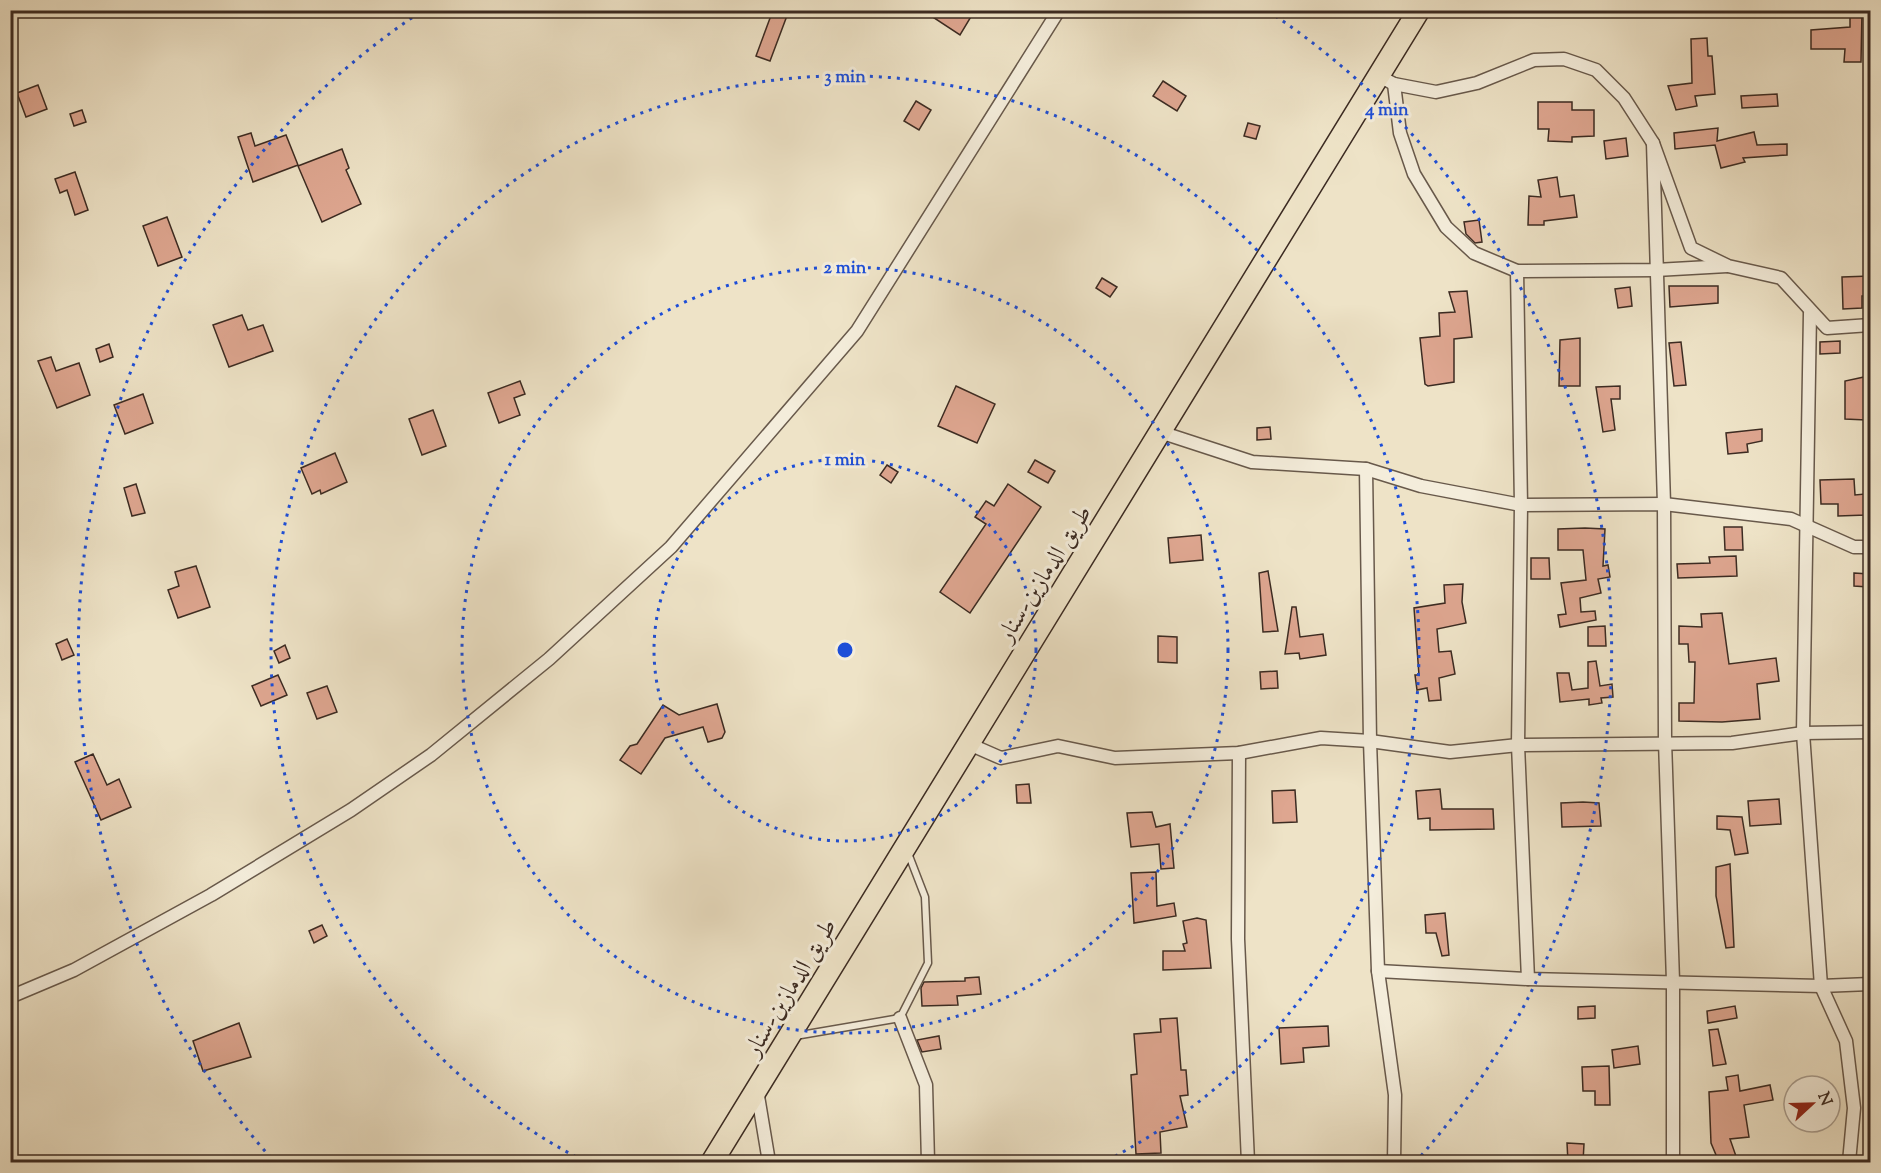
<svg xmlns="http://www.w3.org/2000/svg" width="1881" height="1173" font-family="'Sorts Mill Goudy',Amiri,serif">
	<rect width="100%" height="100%" fill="#eee3c7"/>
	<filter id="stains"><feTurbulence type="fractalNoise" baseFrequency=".00333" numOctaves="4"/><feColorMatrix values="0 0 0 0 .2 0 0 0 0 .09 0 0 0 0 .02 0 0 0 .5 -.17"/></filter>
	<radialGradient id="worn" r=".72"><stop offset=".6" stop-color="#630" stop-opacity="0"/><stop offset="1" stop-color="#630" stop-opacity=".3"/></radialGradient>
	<g fill="#dea690" stroke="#3c2b22" stroke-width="1.5">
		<path d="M773,10L788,13L770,61L756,56Z"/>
		<path d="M922,10H975L960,35Z"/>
		<path d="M1850,10H1862L1861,62H1844L1845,49H1811V30L1850,27Z"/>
		<path d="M1707,38L1708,56H1712L1715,94L1695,96L1697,106L1676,110L1668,86L1692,83L1691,39Z"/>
		<path d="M1163,81L1186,96L1177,111L1153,96Z"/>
		<path d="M38,85L47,109L26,117L17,93Z"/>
		<path d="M1777,94L1778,106L1742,108L1741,96Z"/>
		<path d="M916,101L931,110L919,130L904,121Z"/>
		<path d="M1538,102H1572V110H1594V136L1572,137V142L1548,141L1549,129H1538Z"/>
		<path d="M82,110L86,122L74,126L70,114Z"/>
		<path d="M1248,123L1260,126L1256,139L1244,136Z"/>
		<path d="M1718,128L1717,141L1754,132L1757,145L1787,144V155L1743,158L1745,162L1721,168L1715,145L1675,149L1674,133Z"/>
		<path d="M251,133L255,146L286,135L298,165L253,182L238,137Z"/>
		<path d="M1626,138L1628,156L1606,159L1604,141Z"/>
		<path d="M342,149L349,168L346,170L361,204L322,222L298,166Z"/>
		<path d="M75,172L88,210L75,215L67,190L60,193L55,179Z"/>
		<path d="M1557,177L1560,197L1574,195L1577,217L1544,221V225H1528L1529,196L1541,197L1538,180Z"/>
		<path d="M167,217L182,257L158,266L143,226Z"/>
		<path d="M1479,220L1482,242L1475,243L1466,234L1464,222Z"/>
		<path d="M1870,276V296H1862V308L1843,309L1842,277Z"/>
		<path d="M1102,278L1117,287L1110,297L1096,288Z"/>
		<path d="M1669,286H1718V303L1670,307Z"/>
		<path d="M1630,287L1632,306L1618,308L1615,289Z"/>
		<path d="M1467,291L1472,337L1454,339V382L1428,386L1425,384L1420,338L1440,336L1439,313L1455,312L1449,292Z"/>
		<path d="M242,315L248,330L263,325L273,351L229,367L213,325Z"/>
		<path d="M1580,338V386H1559L1560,340Z"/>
		<path d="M1840,341V353L1820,354V342Z"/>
		<path d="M1681,342L1686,385L1674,386L1669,343Z"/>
		<path d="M109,344L113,357L100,362L96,349Z"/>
		<path d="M51,357L56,371L79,363L90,395L57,408L38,361Z"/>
		<path d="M1864,377L1866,420L1845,419V381Z"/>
		<path d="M520,381L525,394L514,398L520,415L499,423L488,393Z"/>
		<path d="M956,386L995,404L977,443L938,426Z"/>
		<path d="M1620,386V399H1611L1615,430L1603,432L1596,387Z"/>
		<path d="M143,394L153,423L125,434L114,405Z"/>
		<path d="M433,410L446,446L422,455L409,419Z"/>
		<path d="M1270,427L1271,439L1257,440V428Z"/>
		<path d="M1762,429V441L1747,444L1748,452L1728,454L1726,433Z"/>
		<path d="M335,453L347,482L321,494L320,490L312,494L301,468Z"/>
		<path d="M1035,460L1055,471L1048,483L1028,472Z"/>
		<path d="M887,465L898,472L891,483L880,475Z"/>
		<path d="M1854,479L1855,495L1865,494L1866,515L1838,516V504H1821L1820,480Z"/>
		<path d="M136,484L145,513L132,516L124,488Z"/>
		<path d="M1008,484L1041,507L970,613L940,592L986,524L975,517L986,501L994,506Z"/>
		<path d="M1724,527H1742L1743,550H1725Z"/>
		<path d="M1585,528L1605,529L1603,566L1608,565L1610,577L1598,579L1601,593L1580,598L1581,612L1595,611L1596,620L1560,627L1558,615L1566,614L1561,583L1586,580L1583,550H1558V529Z"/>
		<path d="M1201,535L1203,560L1170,563L1168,538Z"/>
		<path d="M1736,556L1737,576L1678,578L1677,564L1710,563L1709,557Z"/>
		<path d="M1531,558H1549L1550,579H1531Z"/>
		<path d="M196,566L210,607L178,618L168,590L179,586L175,572Z"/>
		<path d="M1268,571L1278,631L1263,632L1259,573Z"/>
		<path d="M1854,573L1869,574L1868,587L1854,586Z"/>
		<path d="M1463,584L1462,602L1466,623L1437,629L1439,652L1451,651L1455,674L1439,678L1441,700L1429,701L1427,688L1417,690L1415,675H1419L1414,608L1445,603L1444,585Z"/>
		<path d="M1292,607H1296L1300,637L1323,634L1326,655L1300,659L1299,653L1285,654Z"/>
		<path d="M1722,613L1729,664L1776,658L1779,681L1757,684L1760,719L1722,722L1679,721V703H1694L1695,662H1689L1688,644H1679V626L1702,627L1701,614Z"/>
		<path d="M1605,626L1606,646H1588V627Z"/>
		<path d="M1158,636L1177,637V663L1158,662Z"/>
		<path d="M67,639L74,655L62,660L56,644Z"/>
		<path d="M285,645L290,658L279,663L274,651Z"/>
		<path d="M1596,661L1600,686L1612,684L1613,697L1601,698L1602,703L1589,705V699L1560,702L1557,673H1569L1572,690L1588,688V662Z"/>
		<path d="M1277,671L1278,688L1261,689L1260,672Z"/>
		<path d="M278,675L287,695L261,706L252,686Z"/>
		<path d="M327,686L337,712L317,719L307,693Z"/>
		<path d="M717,704L725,732L722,738L708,742L703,727L665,738L641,774L620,760L630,746L637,744L663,705L679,715Z"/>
		<path d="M93,754L107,785L119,779L131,807L101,820L75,762Z"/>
		<path d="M1029,784L1031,803H1017L1016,785Z"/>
		<path d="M1440,789L1442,809H1493L1494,829L1430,830V818L1418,819L1416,791Z"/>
		<path d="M1295,790L1297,822L1273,823L1272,791Z"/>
		<path d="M1779,799L1781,824L1750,826L1748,801Z"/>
		<path d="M1583,802L1599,803L1601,826L1562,827L1561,803Z"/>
		<path d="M1152,812L1156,827L1170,824L1174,868L1161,869L1159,844L1131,847L1127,813Z"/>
		<path d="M1717,816L1742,817L1748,853L1735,855L1730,830L1717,829Z"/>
		<path d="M1730,864L1734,947L1726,948L1716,896V867Z"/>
		<path d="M1156,872L1157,906L1174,903L1176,916L1134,923L1131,873Z"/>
		<path d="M1445,913L1449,955L1442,956L1436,933H1426L1425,915Z"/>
		<path d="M1197,918L1206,920L1211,968L1163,970V951H1185L1183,944L1187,943L1183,921Z"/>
		<path d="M322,925L327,936L314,943L309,931Z"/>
		<path d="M979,977L981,994L957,996L958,1005L922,1006L921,988L924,982L965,981V978Z"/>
		<path d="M1595,1006V1018L1578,1019V1007Z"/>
		<path d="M1735,1006L1737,1018L1708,1023L1707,1011Z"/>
		<path d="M1177,1018L1181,1070H1186L1188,1095L1180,1096L1187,1127L1160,1132L1161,1153L1136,1154L1131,1075L1137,1074L1134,1034L1161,1032L1160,1019Z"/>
		<path d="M239,1023L251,1057L203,1071L193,1041Z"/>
		<path d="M1328,1026L1329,1046L1303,1048L1304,1062L1281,1064L1279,1028Z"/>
		<path d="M1718,1029L1726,1064L1713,1066L1709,1030Z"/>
		<path d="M939,1036L941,1049L922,1052L917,1040Z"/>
		<path d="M1638,1046L1640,1064L1614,1068L1612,1050Z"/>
		<path d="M1609,1066L1610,1105H1595V1091H1583L1582,1067Z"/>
		<path d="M1738,1075L1740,1091L1770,1085L1773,1100L1744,1105L1749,1137L1730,1139L1738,1162H1719L1711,1143L1709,1092L1728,1090L1726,1077Z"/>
		<path d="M1567,1143L1584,1144L1583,1162H1568Z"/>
	</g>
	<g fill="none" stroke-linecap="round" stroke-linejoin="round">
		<g stroke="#68594b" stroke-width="9">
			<path id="service" d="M795,1036L900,1018L928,963L925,897L908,853"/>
		</g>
		<g stroke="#68594b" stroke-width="15">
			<g id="minor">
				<path d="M1379,76L1394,84L1436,92L1477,83L1534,60L1564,59L1596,70L1624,98L1653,143L1691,248L1728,266L1781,278L1827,328L1870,325"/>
				<path d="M1394,84L1400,133L1414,174L1446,227L1474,253L1517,271L1656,270L1727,266"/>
				<path d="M1653,143L1664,504L1665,741L1673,981V1162"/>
				<path d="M1517,271L1521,505L1518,745L1528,979"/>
				<path d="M1810,313L1803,733L1821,986L1846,1041L1854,1108L1849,1162"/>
				<path d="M1160,432L1252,462L1366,469L1421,486L1521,505L1664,504L1791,519L1854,547H1870"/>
				<path d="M1366,469L1370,741L1378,971L1395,1095L1394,1162"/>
				<path d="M969,744L1001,758L1058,746L1115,758L1239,753L1321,738L1370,741L1450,752L1518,745L1732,743L1803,733L1870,732"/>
				<path d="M1239,753L1238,939L1248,1162"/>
				<path d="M1378,971L1528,979L1821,986L1870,984"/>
				<path d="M10,997L74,970L211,895L351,810L431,755L549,659L671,547L857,331L1059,10"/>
				<path d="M900,1018L926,1085L928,1162"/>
				<path d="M757,1090L769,1162"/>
			</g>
		</g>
		<g stroke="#3c2b22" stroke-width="24">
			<path id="trunk" d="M712,1162L1419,10"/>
		</g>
		<use href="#service" stroke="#f4eddb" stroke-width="6"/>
		<use href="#minor" stroke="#f4eddb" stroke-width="12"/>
		<use href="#trunk" stroke="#eee3c7" stroke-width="21"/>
	</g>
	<g fill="none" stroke="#1d4ed8" stroke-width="3" stroke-dasharray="3 6">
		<circle cx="845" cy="650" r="191"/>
		<circle cx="845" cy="650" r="383"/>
		<path d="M584 1161A574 574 0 1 1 1106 1161"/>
		<path d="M271 1158A766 766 0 0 1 422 11M1268 11A766 766 0 0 1 1419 1158"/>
	</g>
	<g text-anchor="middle" stroke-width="6" stroke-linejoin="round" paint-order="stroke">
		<g font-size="24" fill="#3c2b22" stroke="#f4eddb">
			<text transform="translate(1044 573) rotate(-58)" y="8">طريق الدمازين-سنار</text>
			<text transform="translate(790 987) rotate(-59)" y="8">طريق الدمازين-سنار</text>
		</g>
	</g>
	<circle cx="845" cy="650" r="9" fill="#1d4ed8" stroke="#f4eddb" stroke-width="3"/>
	<g font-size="18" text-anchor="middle" font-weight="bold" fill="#1d4ed8" stroke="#f4eddb" stroke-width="6" stroke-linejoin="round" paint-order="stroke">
		<text x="845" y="82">3 min</text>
		<text x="1387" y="115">4 min</text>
		<text x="845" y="273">2 min</text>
		<text x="845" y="465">1 min</text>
	</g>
	<rect width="1881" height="1173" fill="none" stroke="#eee3c7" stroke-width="36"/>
	<rect x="12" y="12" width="1857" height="1149" fill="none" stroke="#3c2b22" stroke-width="3"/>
	<rect x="18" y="18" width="1845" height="1137" fill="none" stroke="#3c2b22" stroke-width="1.5"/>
	<g transform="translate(1812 1104) rotate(68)"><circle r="28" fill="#f4eddb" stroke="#aa9f91" stroke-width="1.5"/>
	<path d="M0-4.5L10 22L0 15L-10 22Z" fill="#8f2418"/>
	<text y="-9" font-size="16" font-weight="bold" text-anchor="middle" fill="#3c2b22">N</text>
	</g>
	<rect width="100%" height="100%" filter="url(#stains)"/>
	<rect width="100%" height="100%" fill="url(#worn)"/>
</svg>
